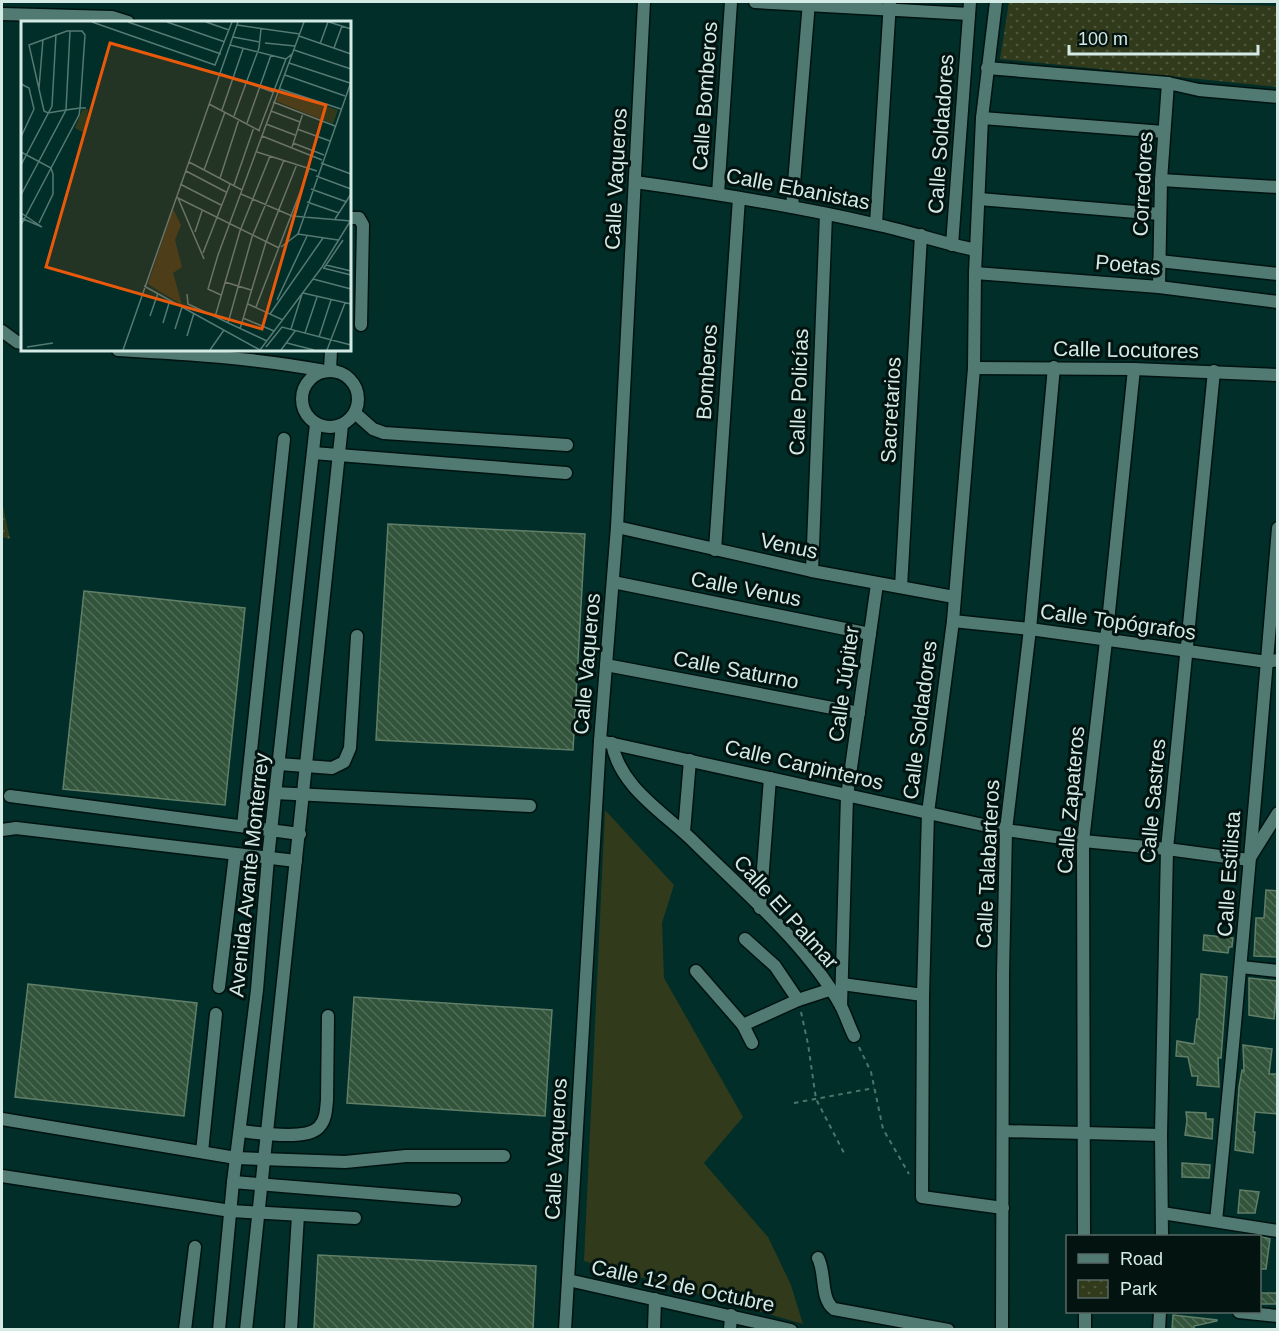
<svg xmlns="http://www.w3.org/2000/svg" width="1279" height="1331" font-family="Arial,sans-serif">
	<defs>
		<pattern id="park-dots" width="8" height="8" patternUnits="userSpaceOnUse" patternTransform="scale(1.5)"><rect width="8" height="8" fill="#323a1c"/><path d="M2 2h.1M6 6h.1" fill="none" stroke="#4f573d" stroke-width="1.8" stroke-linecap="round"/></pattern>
		<pattern id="building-back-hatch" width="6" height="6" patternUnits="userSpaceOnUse" patternTransform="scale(1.5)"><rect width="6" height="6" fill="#32543b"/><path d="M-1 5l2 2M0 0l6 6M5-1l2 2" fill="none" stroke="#4f6d57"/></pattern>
	</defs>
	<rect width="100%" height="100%" fill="#012e28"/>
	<path fill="#323a1c" d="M605,810L674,885L662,923L664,978L743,1117L704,1163L768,1237L791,1285L803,1324L584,1261Z"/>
	<g fill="url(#park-dots)">
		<path d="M1009,2H1125L1277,6V87L1000,59Z"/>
		<path d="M2,502L10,539L2,537Z"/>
	</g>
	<g fill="url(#building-back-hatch)" stroke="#617e68" stroke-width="1.5">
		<path d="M388,524L585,534L573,750L376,740Z"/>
		<path d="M84,591L245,608L225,805L63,789Z"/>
		<path d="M1266,890L1278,891V957L1254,956L1256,918H1264Z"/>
		<path d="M1204,935L1233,938L1232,947H1229L1228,953L1203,950Z"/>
		<path d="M1201,974L1227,977L1221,1058H1218L1219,1087L1197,1085L1198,1076H1192L1188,1057L1176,1056L1177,1041L1194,1044L1197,1019H1199Z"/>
		<path d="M1249,978L1278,981L1274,1019L1249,1015Z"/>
		<path d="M28,984L197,1003L184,1116L15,1097Z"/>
		<path d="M354,997L552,1010L545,1116L347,1103Z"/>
		<path d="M1243,1045L1272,1049L1269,1074H1278V1114L1255,1112L1253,1132H1255L1253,1153L1235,1150L1239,1087L1242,1070L1244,1071Z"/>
		<path d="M1186,1112L1206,1113V1119H1213L1212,1139L1185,1135L1187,1121Z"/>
		<path d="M1182,1163L1210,1165L1209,1178L1182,1177Z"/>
		<path d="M1240,1190L1259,1192L1255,1213H1238Z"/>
		<path d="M1260,1236L1270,1239L1266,1269H1260Z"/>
		<path d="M318,1255L536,1266L533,1329H314Z"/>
		<rect x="1260" y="1293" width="18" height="11"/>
		<path d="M1173,1315L1217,1320V1321L1194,1326V1329H1172Z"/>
	</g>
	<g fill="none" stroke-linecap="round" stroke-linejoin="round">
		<g stroke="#011310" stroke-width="15">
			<g id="minor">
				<path d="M755,2L969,14"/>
				<path d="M996,2L982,118L975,273L974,368L953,621L928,813L923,995L922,1197L1003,1208"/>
				<path d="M2,14L112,17L128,22"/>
				<path d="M987,68L1168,83L1199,90L1278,97"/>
				<path d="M982,118L1164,132"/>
				<path d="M1161,180L1278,187"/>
				<path d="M635,182C715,193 795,206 874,224C908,231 941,243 976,250"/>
				<path d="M718,194L731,2"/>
				<path d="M979,199L1160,214"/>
				<path d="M792,207L809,2"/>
				<path d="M350,218H359L363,225L361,325"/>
				<path d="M876,224L890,2"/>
				<path d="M952,245L970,2"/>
				<path d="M1159,261L1278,274"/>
				<path d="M975,273L1159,287L1278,302"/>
				<path d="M1159,287L1161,180L1168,83"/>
				<path d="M2,331L17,342L22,343"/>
				<path d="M118,350C188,354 256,358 325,371"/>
				<path d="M974,368L1134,369L1278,375"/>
				<path d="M330,370L331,350"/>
				<circle cx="330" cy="399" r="28"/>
				<path d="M355,413L373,429L384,433L567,445"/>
				<path d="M313,453L566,473"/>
				<path d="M617,527L812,571L954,597"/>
				<path d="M715,550L739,198"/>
				<path d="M812,571L826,214"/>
				<path d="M613,582L870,634"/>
				<path d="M901,587L921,235"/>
				<path d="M953,621L1030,629L1267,662L1278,660"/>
				<path d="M606,665L859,713"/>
				<path d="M600,741L1006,830L1083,841L1167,849L1249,860"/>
				<path d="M612,743C619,786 663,812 692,840C742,890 806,943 841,1006C846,1016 849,1026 854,1036"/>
				<path d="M279,764L332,768L344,762L350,748L357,636"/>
				<path d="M275,793L530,806"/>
				<path d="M10,796L300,834"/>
				<path d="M243,826L284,439"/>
				<path d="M2,830L16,828L296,861"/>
				<path d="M684,832L690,760"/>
				<path d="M1251,856L1278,813"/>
				<path d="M760,908L770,778"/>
				<path d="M745,939L775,966L798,1000"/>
				<path d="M1241,967L1278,971"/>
				<path d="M696,971L743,1025L752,1043"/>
				<path d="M842,984L923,995"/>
				<path d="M219,987L235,855"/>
				<path d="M841,1006L847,796L877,584"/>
				<path d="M743,1025L798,1000L829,990"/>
				<path d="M2,1119L236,1158L345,1162L406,1156H504"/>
				<path d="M241,1131C258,1133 307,1141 319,1127C326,1120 326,1110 327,1100L328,1016"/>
				<path d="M1003,1131L1161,1135"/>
				<path d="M202,1152L216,1014"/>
				<path d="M2,1176L231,1211L355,1218"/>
				<path d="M233,1182L455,1200"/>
				<path d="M1162,1213L1278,1231"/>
				<path d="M1216,1221C1239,991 1259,760 1278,528"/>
				<path d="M1084,1236L1083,841L1106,641L1134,369"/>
				<path d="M1162,1236L1161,1135L1167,849L1214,371"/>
				<path d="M818,1258C826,1273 820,1299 834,1309L948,1330"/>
				<path d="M568,1280L791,1330"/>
				<path d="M1085,1312V1330"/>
				<path d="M1239,1312L1278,1316"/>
				<path d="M185,1330L195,1247"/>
				<path d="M219,1330L233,1182L257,990L268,858L316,424"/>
				<path d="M246,1330L342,425"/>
				<path d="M291,1330L298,1215"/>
				<path d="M565,1330L600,741L617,527L644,2"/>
				<path d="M654,1330L655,1299"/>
				<path d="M730,1330L731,1315"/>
				<path d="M1002,1330L1003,974L1006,830L1030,629L1054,367"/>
				<path d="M1159,1330L1160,1312"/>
			</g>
		</g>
		<g stroke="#4f746e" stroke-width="2" stroke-dasharray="4.5 4.5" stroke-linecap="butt">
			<path d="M801,1012L808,1044L816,1099L844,1153"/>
			<path d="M859,1047L871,1072L883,1129L909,1174"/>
			<path d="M794,1103L874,1088"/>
		</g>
		<use href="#minor" stroke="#517a73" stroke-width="12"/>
	</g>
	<g text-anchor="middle" stroke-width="6" stroke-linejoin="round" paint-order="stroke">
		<g font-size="21" fill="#d4eae5" stroke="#031310">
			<text transform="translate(705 96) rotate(-86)" y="7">Calle Bomberos</text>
			<text transform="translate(941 134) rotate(-86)" y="7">Calle Soldadores</text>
			<text transform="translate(616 179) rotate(-87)" y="7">Calle Vaqueros</text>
			<text transform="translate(1143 184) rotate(-87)" y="7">Corredores</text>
			<text transform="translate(798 189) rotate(11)" y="7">Calle Ebanistas</text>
			<text transform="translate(1128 265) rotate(5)" y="7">Poetas</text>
			<text transform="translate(1126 350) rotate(1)" y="7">Calle Locutores</text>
			<text transform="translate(707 372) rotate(-86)" y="7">Bomberos</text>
			<text transform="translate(799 392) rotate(-88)" y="7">Calle Policías</text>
			<text transform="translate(891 410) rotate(-87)" y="7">Sacretarios</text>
			<text transform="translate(789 546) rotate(12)" y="7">Venus</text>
			<text transform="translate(746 589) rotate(11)" y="7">Calle Venus</text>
			<text transform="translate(1118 622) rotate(8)" y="7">Calle Topógrafos</text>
			<text transform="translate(587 664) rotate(-85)" y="7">Calle Vaqueros</text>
			<text transform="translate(736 670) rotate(11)" y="7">Calle Saturno</text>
			<text transform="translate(844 684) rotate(-82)" y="7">Calle Júpiter</text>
			<text transform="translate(920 720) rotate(-83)" y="7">Calle Soldadores</text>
			<text transform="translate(804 765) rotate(13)" y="7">Calle Carpinteros</text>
			<text transform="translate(1071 800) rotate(-85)" y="7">Calle Zapateros</text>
			<text transform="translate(1153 801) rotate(-85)" y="7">Calle Sastres</text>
			<text transform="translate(988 864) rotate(-87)" y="7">Calle Talabarteros</text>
			<text transform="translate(1229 874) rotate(-86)" y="7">Calle Estilista</text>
			<text transform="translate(249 875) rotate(-84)" y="7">Avenida Avante Monterrey</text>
			<text transform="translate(786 912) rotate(48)" y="7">Calle El Palmar</text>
			<text transform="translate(556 1149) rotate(-87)" y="7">Calle Vaqueros</text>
			<text transform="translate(683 1286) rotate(12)" y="7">Calle 12 de Octubre</text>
		</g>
	</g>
	<g transform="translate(21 21)">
		<rect width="330" height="330" fill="#012e28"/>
		<path d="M152,188L160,204L154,219L161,246L152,252L161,284L127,263Z" fill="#323a1c"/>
		<path d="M260,70L317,89L312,103L255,80ZM67,88L65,113L54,107L61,89Z" fill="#323a1c"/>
		<path fill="none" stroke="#557974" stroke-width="1.5" d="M71,1L194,44L211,1M107,1L200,33M146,1L204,21M185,1L208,9M308,1L330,8M216,4L279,13M278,15L330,33M212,16L239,21M244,22L274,25M299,23L307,1M209,24L265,38M313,27L321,5M273,29L330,48M268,42L329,62M198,52L252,71M264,54L324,75M0,63L8,67L13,88L0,116M18,67L22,18M259,68L320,88M252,81L314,105M188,83L239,110M201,89L222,28M250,90L279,101M213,95L238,27L240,8M226,102L250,34M245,103L274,114M276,108L309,120M238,109L265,38L271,33M241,115L301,139M272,122L303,134M271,126L282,92M0,131L30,147L32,153V173L18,202M236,131L296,150M168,141L221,169M300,142L330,153M0,144L31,85L35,13M183,149L204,91M165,150L205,171M295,155L330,168M199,157L218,98M159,163L200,184M213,164L233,106M290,168L326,181M220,173L271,195L330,200M0,174L45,89L49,10M155,176L258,227M157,177L183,238M286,181L318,192M0,192L21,206M0,197L21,206M314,198L330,173M0,204L58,94L59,87L64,14L61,10H46L8,24L23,90L27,92L45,89L59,87H65M174,211L181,190M277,213L330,61M260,226L277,213L317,219M182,232L209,163M305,244L330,250M302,247L330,254M303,247L322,219M292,258L330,268M204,261L230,269M123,265L239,329M282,272L330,283M166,273L167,283L246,320M200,274L187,268L197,234L283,1M256,279L286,215M227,283L262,299M235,286L288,148M249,293L302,217M129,295L137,272M194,296L219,210L249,135M222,297L253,310M142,302L149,279M207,302L231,216L263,139M154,308L161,286M219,308L245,221L276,143M270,308L281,273M284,312L296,276M166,315L173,292M298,316L310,279M266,322L293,329M6,326L32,322M245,326L261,306L330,324M102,329L217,1M189,329L203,309M239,329L301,246L330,199M260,329L274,310M306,329L324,282"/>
		<path fill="#e8590c" fill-opacity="0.15" stroke="#e8590c" stroke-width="3" d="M89,22L305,84L241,308L25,246Z"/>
		<rect width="330" height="330" fill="none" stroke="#d4eae5" stroke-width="3"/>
	</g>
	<rect width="1279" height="1331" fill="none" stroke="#d4eae5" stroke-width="6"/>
	<rect x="1066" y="1235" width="195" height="78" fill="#031310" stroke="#576965" stroke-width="1.5"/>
	<rect x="1078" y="1254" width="30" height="9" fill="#517a73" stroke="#576965" stroke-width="1.5"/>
	<text x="1120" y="1265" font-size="18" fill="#d4eae5">Road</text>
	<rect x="1078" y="1280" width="30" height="18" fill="url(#park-dots)" stroke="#576965" stroke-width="1.5"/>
	<text x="1120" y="1295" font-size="18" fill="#d4eae5">Park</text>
	<path d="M1069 45v9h189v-9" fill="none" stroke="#d4eae5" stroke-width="3"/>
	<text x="1078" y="45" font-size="18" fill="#d4eae5" stroke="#031310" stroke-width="4.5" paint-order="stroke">100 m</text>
</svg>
